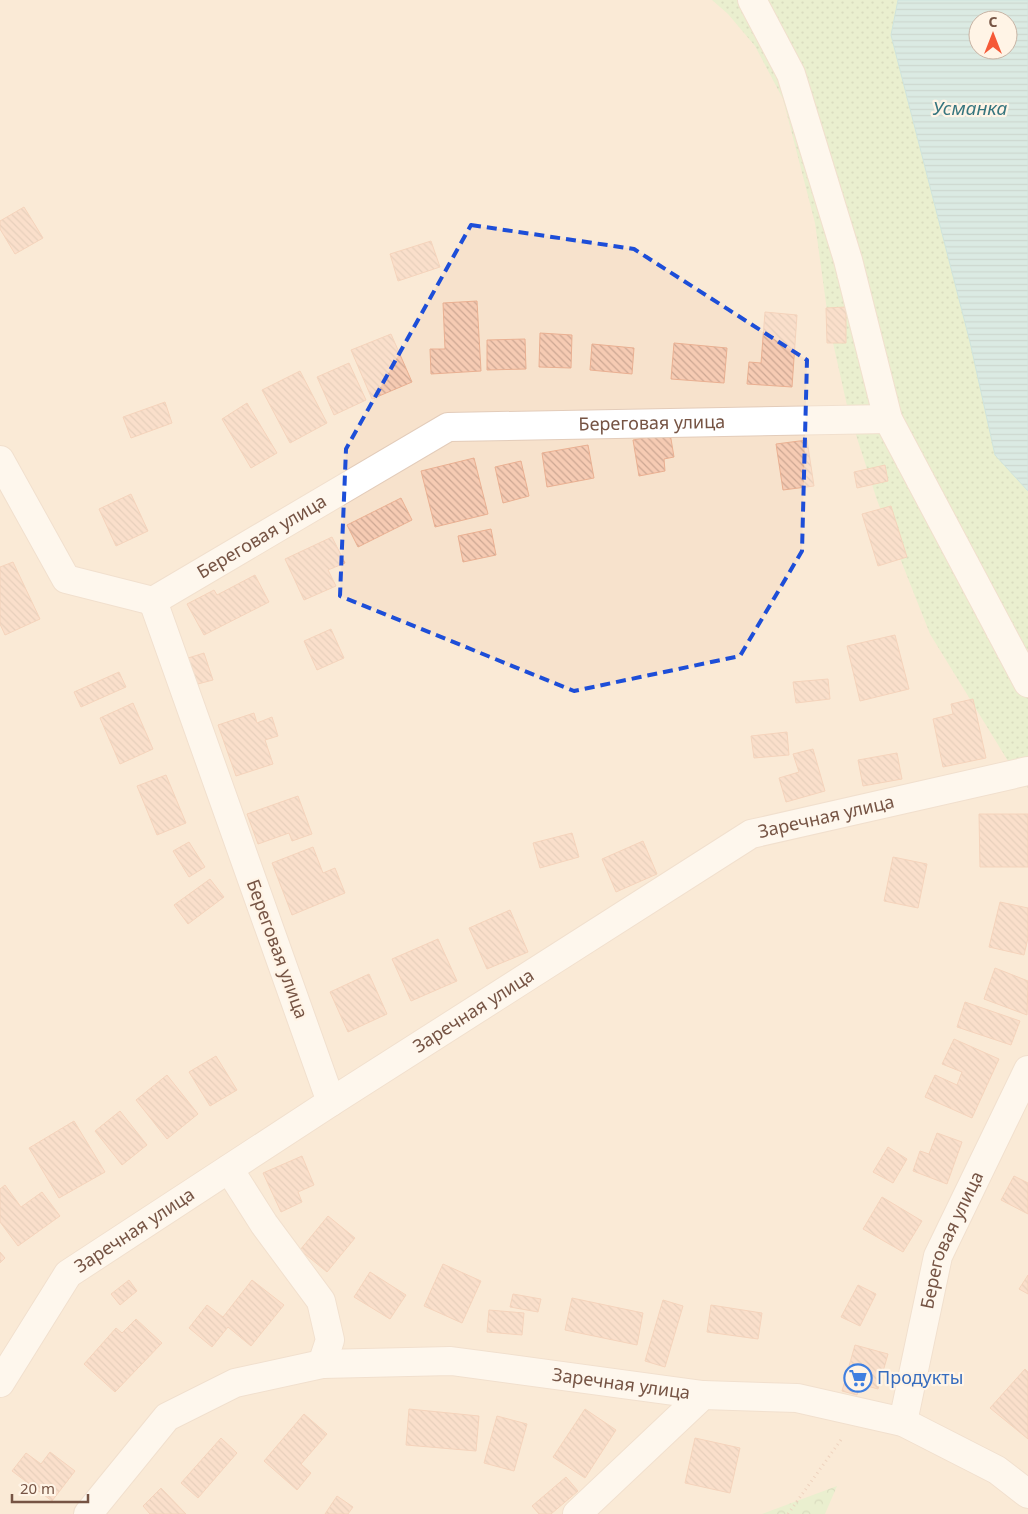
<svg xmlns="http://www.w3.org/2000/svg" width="1028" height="1514" font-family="'Noto Sans',sans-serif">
	<defs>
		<pattern id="grass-dots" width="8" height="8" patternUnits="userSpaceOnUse" patternTransform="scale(1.25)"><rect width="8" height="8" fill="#d2edbc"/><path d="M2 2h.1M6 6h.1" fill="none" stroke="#afc39a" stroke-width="1.8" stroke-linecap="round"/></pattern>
		<pattern id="forest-crowns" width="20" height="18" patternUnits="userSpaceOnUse" patternTransform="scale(1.25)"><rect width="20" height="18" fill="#d2edbc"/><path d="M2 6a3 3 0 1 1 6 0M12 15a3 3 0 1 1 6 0" fill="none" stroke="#afc39a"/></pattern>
		<pattern id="water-rules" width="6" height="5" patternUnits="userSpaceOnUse" patternTransform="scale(1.25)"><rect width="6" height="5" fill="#b1e3e9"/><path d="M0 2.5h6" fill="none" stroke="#95bbbe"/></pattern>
		<pattern id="building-back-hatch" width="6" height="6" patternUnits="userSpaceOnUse" patternTransform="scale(1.25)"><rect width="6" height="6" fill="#f6cbb3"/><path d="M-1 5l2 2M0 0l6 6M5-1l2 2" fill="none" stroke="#cca793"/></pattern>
	</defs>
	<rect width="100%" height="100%" fill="#fef0de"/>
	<path fill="#f7e2cc" d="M0,0H773L1028,713V1514H0Z"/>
	<path fill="url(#grass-dots)" fill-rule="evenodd" d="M712,0H1028V788L1008,761L930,634L877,500L848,410L829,325L815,223L783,99L755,46L728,14ZM978,20H1008V50H978Z"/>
	<path fill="url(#forest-crowns)" d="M837,1486L825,1514H762Z"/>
	<path fill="url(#water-rules)" stroke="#96d4dc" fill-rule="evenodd" d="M898,0H1028V491L995,455L970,342L891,35ZM978,20H1008V50H978Z"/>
	<g fill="url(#building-back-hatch)" stroke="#eab092">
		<path d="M24,207L43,238L15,254L0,229V221Z"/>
		<path d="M431,241L440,267L398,281L390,254Z"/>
		<path d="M477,301L481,371L431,374L430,349H445L443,303Z"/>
		<path d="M846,307V343H827L826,308Z"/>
		<path d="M765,312L797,315L792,387L747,384L749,362L761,363Z"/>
		<path d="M540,333L572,335L571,368L539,367Z"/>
		<path d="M391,334L412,382L372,399L351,350Z"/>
		<path d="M525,339L526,369L487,370V340Z"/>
		<path d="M674,343L727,348L724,383L671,379Z"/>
		<path d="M592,344L634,348L632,374L590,370Z"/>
		<path d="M349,363L366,400L334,415L317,377Z"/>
		<path d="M300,371L327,423L290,443L262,390Z"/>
		<path d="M165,402L172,423L131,438L123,417Z"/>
		<path d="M247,403L277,453L251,468L222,419Z"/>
		<path d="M670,433L674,457L664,459L665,471L639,476L633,440Z"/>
		<path d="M807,440L814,486L783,490L776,444Z"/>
		<path d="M588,445L594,478L547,487L542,453Z"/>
		<path d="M474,458L488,514L435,527L421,471Z"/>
		<path d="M521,461L529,496L503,503L495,467Z"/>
		<path d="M885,465L888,481L857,488L854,472Z"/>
		<path d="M131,494L148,531L116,546L99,509Z"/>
		<path d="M401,498L412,520L358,547L347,525Z"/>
		<path d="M891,506L907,557L878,566L862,514Z"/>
		<path d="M491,529L496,555L463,562L458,536Z"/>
		<path d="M332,537L345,563L328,570L336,586L304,600L285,559Z"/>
		<path d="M13,562L40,619L5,635L0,624V567Z"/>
		<path d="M255,575L269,602L204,635L187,604L214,590L217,595Z"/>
		<path d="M331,629L344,658L317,670L304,641Z"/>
		<path d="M895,635L909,689L860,701L847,646Z"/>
		<path d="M204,653L213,680L194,685L185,659Z"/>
		<path d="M119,672L126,687L81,707L74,692Z"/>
		<path d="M828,679L830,699L796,703L793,682Z"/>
		<path d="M973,699L986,758L943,767L933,719L953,714L951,704Z"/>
		<path d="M133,703L153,749L120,764L100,718Z"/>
		<path d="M254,713L257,723L272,717L278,736L265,740L273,764L236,776L218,725Z"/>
		<path d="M787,732L789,755L754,758L751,736Z"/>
		<path d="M813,749L825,791L786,802L779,778L799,772L793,754Z"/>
		<path d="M897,753L902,779L863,786L858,760Z"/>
		<path d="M166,775L186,823L157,835L137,786Z"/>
		<path d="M298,796L312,834L292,841L289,833L258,844L247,814Z"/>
		<path d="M979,814H1028V867H980Z"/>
		<path d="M572,833L579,857L540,868L533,843Z"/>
		<path d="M643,841L657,874L616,892L602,859Z"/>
		<path d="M189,842L205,867L189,877L173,851Z"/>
		<path d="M313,847L323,873L335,868L345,893L292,915L272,863Z"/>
		<path d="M893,857L927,864L918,908L884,901Z"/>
		<path d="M210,879L224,897L188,924L174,905Z"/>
		<path d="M1000,902L1028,908V938L1024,955L989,947Z"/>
		<path d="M510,910L528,952L487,969L469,928Z"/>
		<path d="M438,939L457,981L411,1001L392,959Z"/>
		<path d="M995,968L1028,981L1027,1015L984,999Z"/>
		<path d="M369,974L387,1014L348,1032L330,992Z"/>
		<path d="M965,1002L1020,1021L1011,1045L957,1027Z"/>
		<path d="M954,1039L999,1059L972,1118L925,1097L935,1075L957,1085L962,1072L942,1064Z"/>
		<path d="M216,1056L237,1090L210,1106L189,1072Z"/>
		<path d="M167,1075L198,1114L167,1139L136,1100Z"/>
		<path d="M120,1111L147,1145L122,1165L95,1131Z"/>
		<path d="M74,1121L105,1172L59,1198L29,1148Z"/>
		<path d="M937,1133L962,1142L947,1184L913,1171L920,1151L929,1154Z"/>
		<path d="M888,1147L907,1159L893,1183L873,1172Z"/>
		<path d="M302,1156L314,1185L298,1192L302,1202L281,1212L263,1173Z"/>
		<path d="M1014,1176L1028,1183V1214L1001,1200Z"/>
		<path d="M5,1185L21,1207L42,1192L60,1216L18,1246L0,1222V1189Z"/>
		<path d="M882,1197L922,1221L903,1252L863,1229Z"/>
		<path d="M328,1216L355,1238L327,1272L300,1250Z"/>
		<path d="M0,1252L5,1258L0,1263Z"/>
		<path d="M443,1264L481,1281L462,1323L424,1306Z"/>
		<path d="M370,1272L406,1295L390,1319L354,1297Z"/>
		<path d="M1028,1275V1294L1019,1289Z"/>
		<path d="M129,1280L137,1291L120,1305L111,1294Z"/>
		<path d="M252,1280L284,1305L251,1346L228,1327L212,1347L189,1328L207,1305L223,1317Z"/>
		<path d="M858,1285L876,1294L860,1326L841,1317Z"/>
		<path d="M513,1294L541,1299L538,1312L510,1307Z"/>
		<path d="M572,1298L643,1313L637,1345L565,1330Z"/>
		<path d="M663,1300L683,1306L665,1367L645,1361Z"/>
		<path d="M711,1305L762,1313L758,1339L707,1332Z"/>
		<path d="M489,1310L524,1313L522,1335L487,1332Z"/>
		<path d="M136,1319L162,1343L115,1392L84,1364L116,1328L122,1333Z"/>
		<path d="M855,1345L888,1354L878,1389L860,1384L857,1395L842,1391Z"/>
		<path d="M1025,1369L1028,1372V1439L990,1408Z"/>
		<path d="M409,1409L479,1416L476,1451L406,1445Z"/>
		<path d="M585,1409L616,1430L585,1478L553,1457Z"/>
		<path d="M304,1414L327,1434L301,1464L311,1473L297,1490L264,1461Z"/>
		<path d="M497,1416L527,1424L514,1471L484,1463Z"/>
		<path d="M221,1438L237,1453L198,1498L181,1483Z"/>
		<path d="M695,1438L740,1448L730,1493L685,1483Z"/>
		<path d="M50,1452L75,1471L52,1501L12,1471L26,1453L41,1464Z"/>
		<path d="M566,1477L578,1491L551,1514H539L532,1506Z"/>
		<path d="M161,1488L186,1514H150L143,1506Z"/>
		<path d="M337,1496L353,1507L348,1514H325Z"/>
	</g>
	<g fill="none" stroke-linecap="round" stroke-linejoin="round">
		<g stroke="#e3ccba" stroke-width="30">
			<g id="street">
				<path d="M752,0L791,74L848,260L888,419L1028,683"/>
				<path d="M0,460L66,579L153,601"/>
				<path id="s1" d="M331,1102L153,601L448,427L888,419"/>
				<path d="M229,1169L264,1224L321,1301L330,1340L322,1364"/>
				<path id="s2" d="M0,1383L68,1274L331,1102L751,834L1028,771"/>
				<path id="s3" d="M903,1422L938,1256L1028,1070"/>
				<path id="s4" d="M88,1514L167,1417L235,1383L322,1364L451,1361L703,1395"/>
				<path d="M577,1514L703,1395L797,1398L903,1422L997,1470L1028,1494"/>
			</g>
		</g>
		<path stroke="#dbae97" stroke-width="3" stroke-dasharray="1 4" stroke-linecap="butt" d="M788,1514L843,1437"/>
		<use href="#street" stroke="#fff" stroke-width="28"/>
	</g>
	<path d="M0 0H1028V1514H0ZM471,225L634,249L807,360L802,551L740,656L574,691L340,596L346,449Z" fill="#fef0de" fill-opacity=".55" fill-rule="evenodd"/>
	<path fill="none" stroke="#1d4ed8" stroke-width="4" stroke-dasharray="10 6" stroke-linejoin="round" d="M471,225L634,249L807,360L802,551L740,656L574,691L340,596L346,449Z"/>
	<defs>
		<g id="supermarket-ring" transform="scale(1.4375)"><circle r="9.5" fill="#fff4e6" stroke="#3f7fe0" stroke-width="1.5"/><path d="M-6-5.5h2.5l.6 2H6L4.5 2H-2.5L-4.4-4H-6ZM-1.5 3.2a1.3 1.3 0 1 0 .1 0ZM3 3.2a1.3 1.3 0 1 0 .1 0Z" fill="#3f7fe0"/></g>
	</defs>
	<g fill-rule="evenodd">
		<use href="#supermarket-ring" x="858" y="1378"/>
	</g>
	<g text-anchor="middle" stroke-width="4.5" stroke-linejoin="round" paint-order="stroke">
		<g font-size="18" fill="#765444" stroke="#fff4e6">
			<text dy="6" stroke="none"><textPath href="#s1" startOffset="1078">Береговая улица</textPath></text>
			<text dy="6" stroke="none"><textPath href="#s1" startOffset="658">Береговая улица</textPath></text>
			<text dy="6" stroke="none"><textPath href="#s2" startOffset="1018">Заречная улица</textPath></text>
			<text transform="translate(277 949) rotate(70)" y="6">Береговая улица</text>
			<text dy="6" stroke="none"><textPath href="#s2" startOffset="612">Заречная улица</textPath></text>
			<text dy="6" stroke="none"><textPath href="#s2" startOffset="208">Заречная улица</textPath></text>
			<text dy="6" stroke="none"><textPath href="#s3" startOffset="189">Береговая улица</textPath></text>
			<text dy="6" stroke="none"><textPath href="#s4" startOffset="591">Заречная улица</textPath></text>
		</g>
		<g font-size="18" fill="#366cbe" stroke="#fff4e6" text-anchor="start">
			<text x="877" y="1384">Продукты</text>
		</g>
		<g font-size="19" font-style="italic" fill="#36757e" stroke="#fff4e6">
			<text x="970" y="115">Усманка</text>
		</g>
	</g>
	<g transform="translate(993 35)"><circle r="24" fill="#fff4e6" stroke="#c8b4a5"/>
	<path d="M0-4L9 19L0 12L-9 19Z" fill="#f55937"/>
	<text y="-8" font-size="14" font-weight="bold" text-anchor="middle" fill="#765444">С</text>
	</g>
	<path d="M12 1494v8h76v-8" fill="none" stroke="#765444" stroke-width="2.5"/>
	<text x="20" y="1494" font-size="15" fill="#765444" stroke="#fff4e6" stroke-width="4" paint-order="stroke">20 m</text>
</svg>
